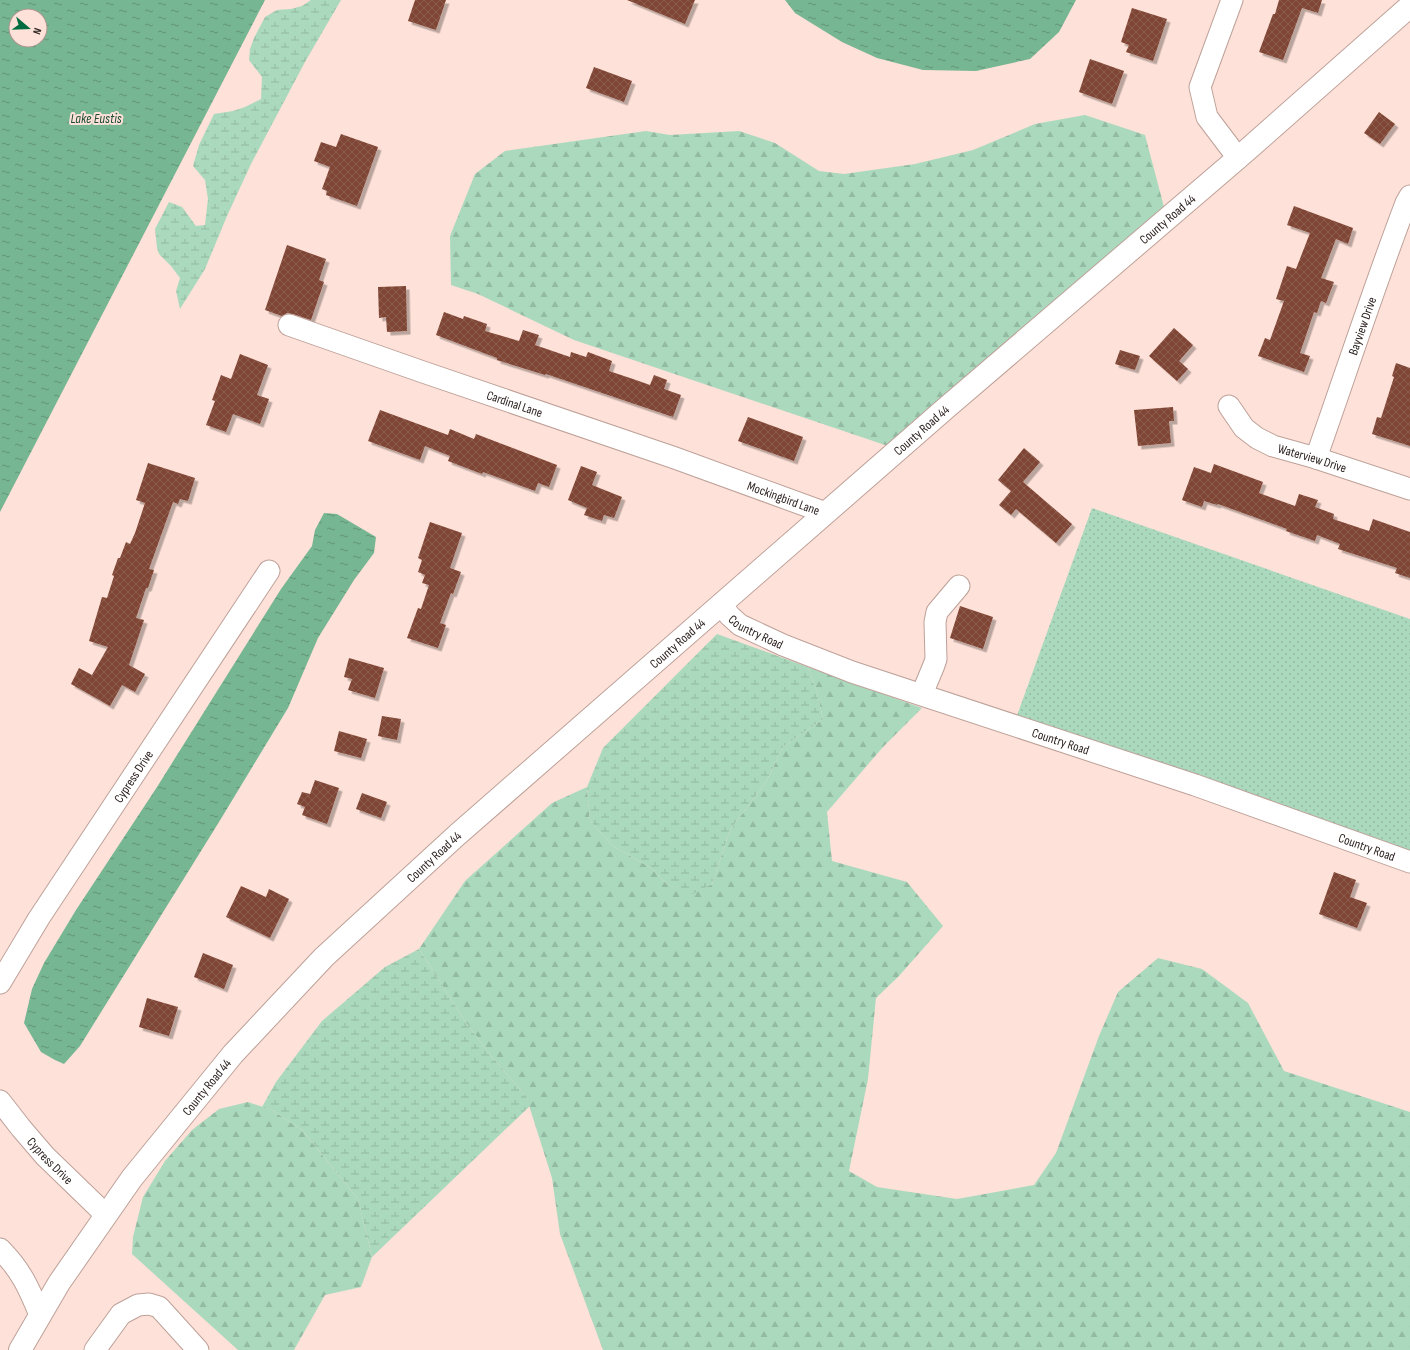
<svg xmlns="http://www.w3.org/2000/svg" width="1410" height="1350" font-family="'Sofia Sans Condensed',sans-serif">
	<defs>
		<pattern id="grass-dots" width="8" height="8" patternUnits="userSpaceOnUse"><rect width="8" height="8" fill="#abd9bd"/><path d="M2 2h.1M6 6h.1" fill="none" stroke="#93baa2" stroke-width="1.8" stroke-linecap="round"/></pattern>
		<pattern id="forest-firs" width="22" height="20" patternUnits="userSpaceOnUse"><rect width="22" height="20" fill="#abd9bd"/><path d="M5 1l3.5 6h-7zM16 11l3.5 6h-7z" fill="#93baa2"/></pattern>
		<pattern id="wetland-marsh" width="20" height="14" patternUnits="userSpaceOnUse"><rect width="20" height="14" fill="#abd9bd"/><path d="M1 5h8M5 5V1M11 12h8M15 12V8" fill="none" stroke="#93baa2"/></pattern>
		<pattern id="water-ripples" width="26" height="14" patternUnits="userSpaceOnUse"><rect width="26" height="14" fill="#77b692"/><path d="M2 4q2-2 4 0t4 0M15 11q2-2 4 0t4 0" fill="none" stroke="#629477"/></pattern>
		<pattern id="building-cross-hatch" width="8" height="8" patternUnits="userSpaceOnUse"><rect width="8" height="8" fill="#7f4534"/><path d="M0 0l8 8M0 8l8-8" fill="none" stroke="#8c5d4f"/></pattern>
		<filter id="shadow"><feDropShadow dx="3.5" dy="3.5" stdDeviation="0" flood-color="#0004"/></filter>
	</defs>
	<rect width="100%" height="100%" fill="#fee1d8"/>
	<path fill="url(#grass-dots)" d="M1092,508L1410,619V849L1407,860L1011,732Z"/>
	<g fill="url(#forest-firs)">
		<path d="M1085,115L1145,135L1164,207L888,446L574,340L478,294L451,285L450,236L475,174L505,151L646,131L670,135L739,131L775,143L819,171L844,174L915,164L973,150L1035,124Z"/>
		<path d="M808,667L922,708L883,747L827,812L832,861L907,882L943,926L899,976L876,998L868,1079L849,1171L877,1187L957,1199L1034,1185L1056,1153L1099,1036L1118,992L1158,958L1202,969L1248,1003L1284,1071L1410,1112V1350H603L560,1234L552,1178L526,1096L492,1057L465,1021L419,949L465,881L552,803L587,787L590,821L613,846L651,868L668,885L693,893L712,884L730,830L766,782L783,747L823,719L817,692Z"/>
		<path d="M248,1102L272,1110L302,1130L358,1199L372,1257L361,1287L325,1295L294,1350H238L132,1254L133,1237L143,1197L165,1161L192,1130L219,1109Z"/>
	</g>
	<g fill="url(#wetland-marsh)">
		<path d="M311,0H341L305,62L251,164L227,216L205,269L180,309L176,291L180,278L171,266L159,254L157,248L155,229L169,202L182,207L196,226L205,225L208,199L205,180L193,166L199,145L214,114L233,111L245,107L261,99L262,77L249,60L250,49L254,38L265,17L277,10L291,9L302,6Z"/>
		<path d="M717,634L808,667L817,692L823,719L783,747L766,782L730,830L712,884L693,894L668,885L651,868L613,846L590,821L587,787L603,748Z"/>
		<path d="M419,949L465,1021L492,1057L526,1096L530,1106L372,1257L358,1199L302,1130L272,1110L262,1107L276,1082L322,1021L385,967Z"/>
	</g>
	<g fill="url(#water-ripples)" fill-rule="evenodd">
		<path d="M0,0H265L0,512ZM16,16H40V40H16Z"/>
		<path d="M785,0H1076L1059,32L1030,59L976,71L923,70L877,58L842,42L795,13Z"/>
		<path d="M324,513L337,514L376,537L374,553L354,580L318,638L288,708L219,822L80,1046L64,1064L55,1060L41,1052L24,1023L32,989L44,963L76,910L157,787L281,589L312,546L315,530Z"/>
	</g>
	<g fill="url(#building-cross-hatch)" filter="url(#shadow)">
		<path d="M415,0H446L436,30L408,21Z"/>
		<path d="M627,0H695L685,24Z"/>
		<path d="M1279,0H1322L1318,13L1302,8L1283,60L1259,52L1273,14H1275Z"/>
		<path d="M1132,8L1167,19L1153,61L1126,52L1129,45L1121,42Z"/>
		<path d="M1090,59L1124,71L1112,104L1079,92Z"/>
		<path d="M594,67L632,81L624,102L586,88Z"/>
		<path d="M1379,112L1395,124L1380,144L1364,133Z"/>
		<path d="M341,134L378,147L357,206L326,195L327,191L322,189L330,167L314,161L321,142L336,147Z"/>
		<path d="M1294,206L1353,228L1348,244L1336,239L1321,278L1334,282L1326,303L1321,301L1317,313L1314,312L1300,353L1310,356L1304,372L1258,356L1265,338L1270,340L1284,301L1276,299L1287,266L1296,269L1310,233L1287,225Z"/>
		<path d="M287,245L326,259L319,280L324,282L311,320L293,314L287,313L282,316L265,310Z"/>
		<path d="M406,286L407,331L387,332L386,317L379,318L378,287Z"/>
		<path d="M444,312L463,319L464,316L487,324L485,331L519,341L523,330L539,335L535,345L570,357L571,352L586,357L588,352L612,361L609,371L633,379L650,385L654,375L667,380L664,389L681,395L673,417L546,374L545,375L497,360V358L436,335Z"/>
		<path d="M1174,328L1193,345L1179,361L1188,369L1177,381L1149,356Z"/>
		<path d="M1120,350L1140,356L1135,370L1115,364Z"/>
		<path d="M240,354L268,365L257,395L269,399L260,424L233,414L226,432L206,425L215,401L212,400L221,375L231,379Z"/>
		<path d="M1396,363L1410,368V446L1372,434L1377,417L1381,418L1394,377L1392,376Z"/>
		<path d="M1173,407L1174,421H1169L1171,443L1138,446L1134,410Z"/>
		<path d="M380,410L448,435L450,429L474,439L476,434L557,465L549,487L538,483L535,491L483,472L482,474L448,461L450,456L425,446L420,460L368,441Z"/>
		<path d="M748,417L803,437L794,461L738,441Z"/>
		<path d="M1024,448L1040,462L1023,482L1072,524L1056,543L1016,509L1011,515L999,505L1011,491L998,480Z"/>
		<path d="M148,463L195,478L188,501L180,499L178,504L173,502L149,569L154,570L148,588H146L136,618L144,620L129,665L145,674L135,692L122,685L110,706L71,684L79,668L92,675L108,647L89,641L102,597L107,598L114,576L112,575L118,558H120L126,542L130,544L135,533L145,503L136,500Z"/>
		<path d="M1214,464L1263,482L1259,493L1295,506L1299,494L1318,500L1315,507L1334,514L1333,519L1369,531L1373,519L1410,532V578L1395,573L1397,568L1338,549L1340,544L1317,535L1315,541L1286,531L1287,529L1218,504L1217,505L1204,501L1202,507L1182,500L1194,467L1211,473Z"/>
		<path d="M581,466L597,472L592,485L622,497L614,518L604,515L602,521L584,515L587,508L568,500Z"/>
		<path d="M430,522L462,533L450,568L461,572L453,594L451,593L440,623L446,625L438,648L407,638L418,608L421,609L429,585L422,583L425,575L418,572L422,560L418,558Z"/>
		<path d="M960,606L993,617L983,649L950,638Z"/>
		<path d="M349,658L384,668L375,698L348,690L352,679L344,677Z"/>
		<path d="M382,716L401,719L397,740L378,736Z"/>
		<path d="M339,731L367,739L361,758L334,751Z"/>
		<path d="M315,780L339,788L327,824L302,815L305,807L297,804L302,792L310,794Z"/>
		<path d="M362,793L387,802L381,818L356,809Z"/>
		<path d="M1334,872L1356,880L1350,897L1367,903L1357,928L1319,914Z"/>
		<path d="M241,886L266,897L269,889L289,899L270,938L226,917Z"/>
		<path d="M203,953L233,965L224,989L194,977Z"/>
		<path d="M147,998L178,1007L169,1036L139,1027Z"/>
	</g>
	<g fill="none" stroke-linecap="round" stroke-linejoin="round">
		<g stroke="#bda199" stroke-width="23">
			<g id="minor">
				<path d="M1232,0L1200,87L1207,117L1238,158"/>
				<path id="s1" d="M289,325L423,372L675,458L826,513"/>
				<path id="s2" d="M1229,406L1244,428L1257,438L1273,446L1316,458L1410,489"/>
				<path id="s3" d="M1316,458C1346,373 1374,287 1406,203L1410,196"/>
				<path id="s4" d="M721,605L730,616L740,625L783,645L852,672L1195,785L1410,862"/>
				<path d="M922,694L934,665L936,659L935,622L937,612L959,586"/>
				<path id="s5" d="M0,983L39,918L269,571"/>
				<path id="s6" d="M0,1101L21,1128L45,1156L106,1215"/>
				<path d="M0,1249C21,1270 29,1288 40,1315"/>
				<path d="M95,1350L121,1314L138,1305L149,1304L159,1307L198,1350"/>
			</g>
		</g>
		<g stroke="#bda199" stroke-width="24">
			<g id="major">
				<path id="s7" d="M20,1350L59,1283L132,1178L233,1054L324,957L457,835L946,408L1238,158L1410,6"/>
			</g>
		</g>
		<use href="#minor" stroke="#fff" stroke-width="21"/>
		<use href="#major" stroke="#fff" stroke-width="22"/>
	</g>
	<g text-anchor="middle" stroke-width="4" stroke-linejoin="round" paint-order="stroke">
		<g font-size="13" fill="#2d2320" stroke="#fee1d8">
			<text dy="5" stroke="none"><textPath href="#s7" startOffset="1619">County Road 44</textPath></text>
			<text dy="5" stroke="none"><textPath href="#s3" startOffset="140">Bayview Drive</textPath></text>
			<text dy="5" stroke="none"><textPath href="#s1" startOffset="239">Cardinal Lane</textPath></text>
			<text dy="5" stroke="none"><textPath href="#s7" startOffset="1295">County Road 44</textPath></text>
			<text dy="5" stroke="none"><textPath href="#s2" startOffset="102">Waterview Drive</textPath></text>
			<text dy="5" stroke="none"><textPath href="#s1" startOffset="524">Mockingbird Lane</textPath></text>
			<text dy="5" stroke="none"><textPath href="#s4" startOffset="45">Country Road</textPath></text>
			<text dy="5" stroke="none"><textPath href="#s7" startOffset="971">County Road 44</textPath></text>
			<text dy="5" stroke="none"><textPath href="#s4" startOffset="369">Country Road</textPath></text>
			<text dy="5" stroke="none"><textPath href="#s5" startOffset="246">Cypress Drive</textPath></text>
			<text dy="5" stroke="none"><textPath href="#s4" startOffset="693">Country Road</textPath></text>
			<text dy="5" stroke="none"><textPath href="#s7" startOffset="647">County Road 44</textPath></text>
			<text dy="5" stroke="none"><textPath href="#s7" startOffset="323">County Road 44</textPath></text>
			<text dy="5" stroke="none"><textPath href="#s6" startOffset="78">Cypress Drive</textPath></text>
		</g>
		<g font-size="14" font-style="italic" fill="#1c4d34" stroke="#fee1d8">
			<text x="96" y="123">Lake Eustis</text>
		</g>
	</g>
	<g transform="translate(28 28) rotate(109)"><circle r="19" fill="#fee1d8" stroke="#aa958e"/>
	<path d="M0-3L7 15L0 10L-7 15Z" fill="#006a40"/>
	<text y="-6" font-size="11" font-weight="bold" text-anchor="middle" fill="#2d2320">N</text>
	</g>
</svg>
